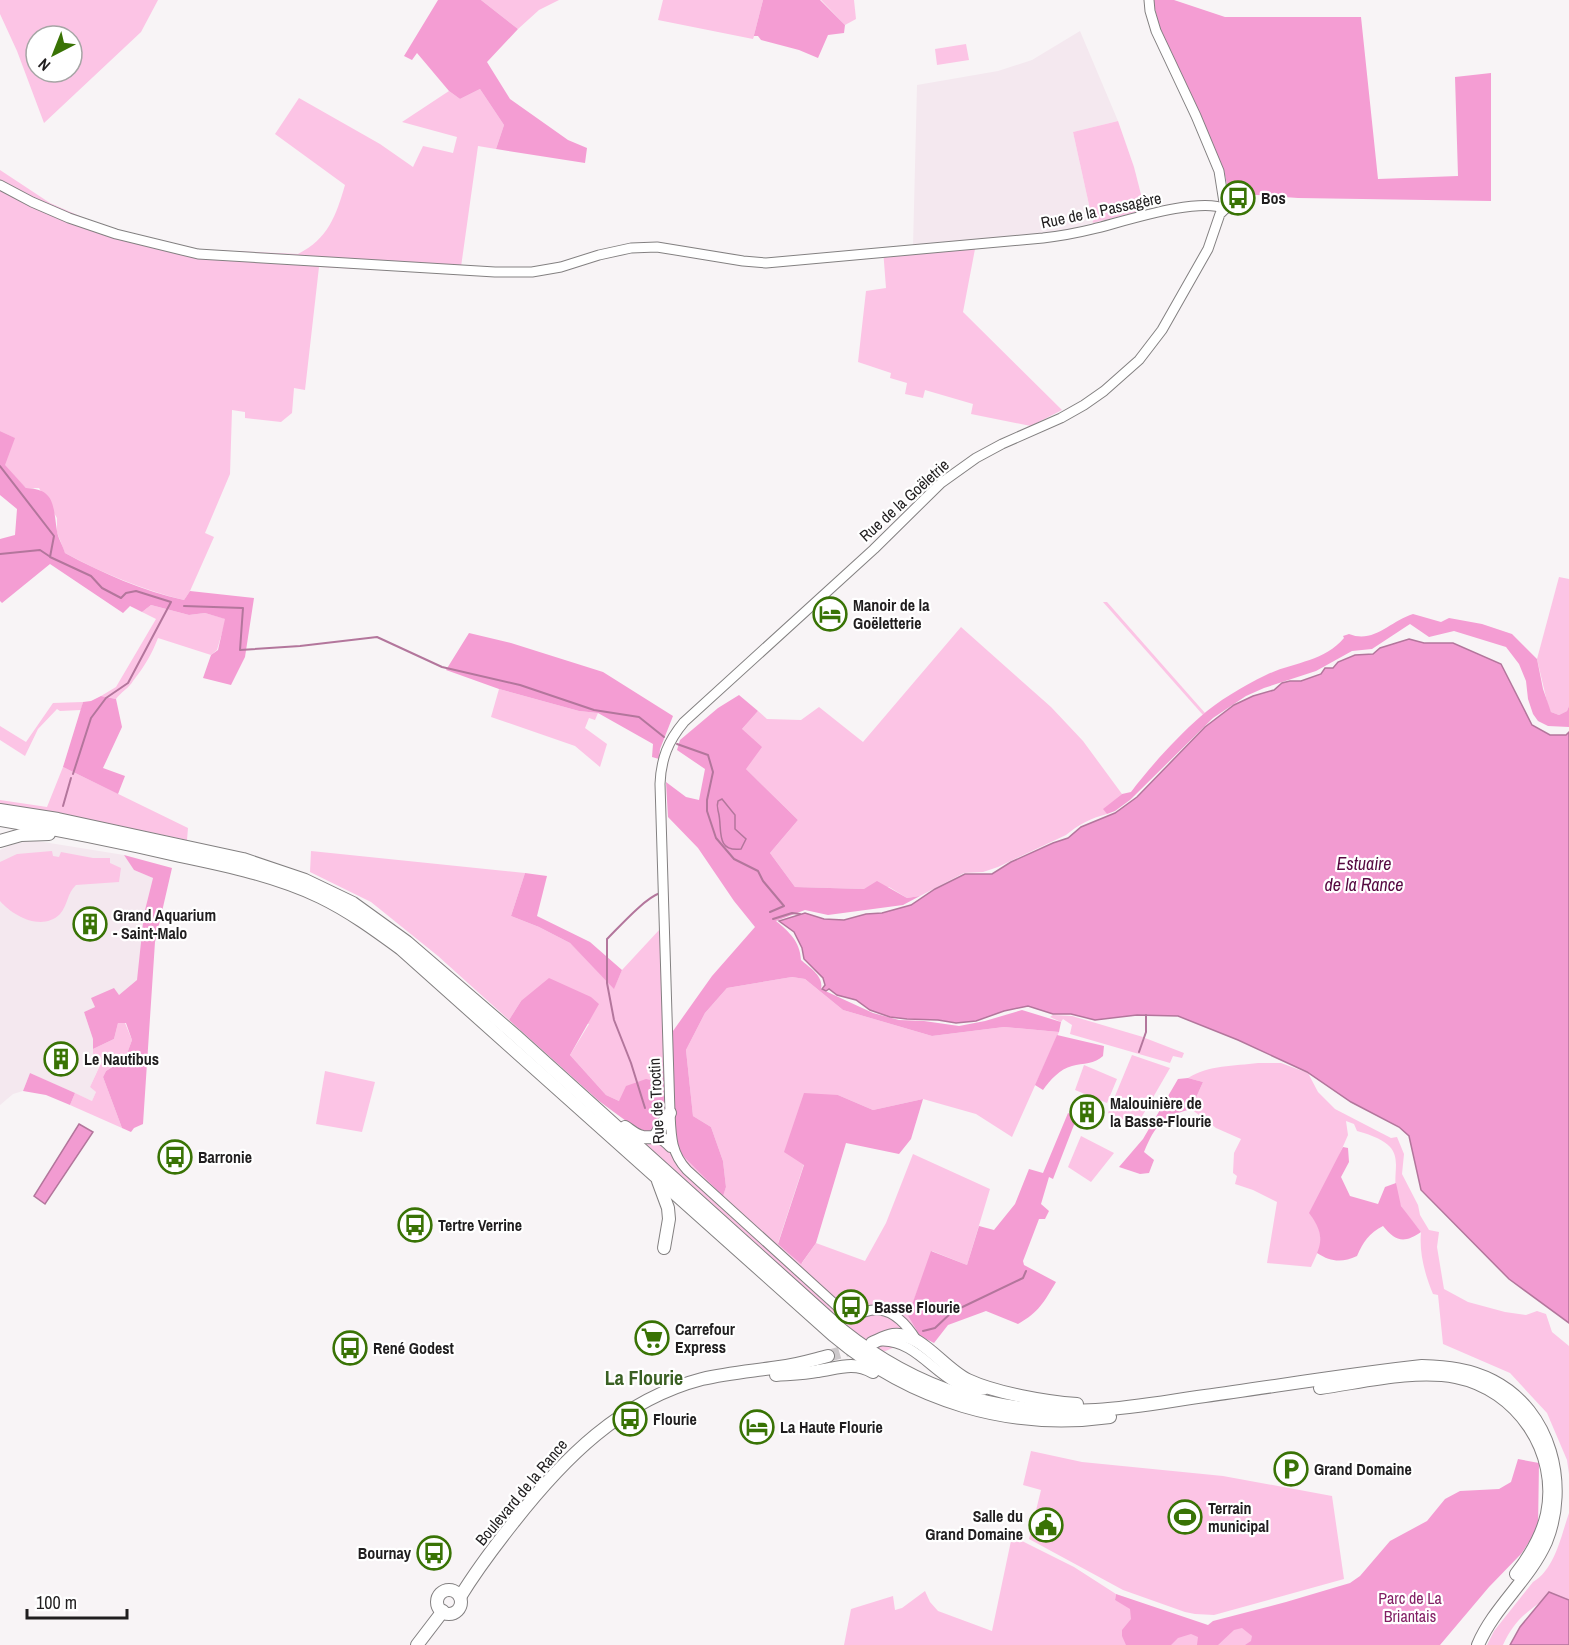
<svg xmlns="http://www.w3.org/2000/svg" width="1569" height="1645" font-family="'Archivo Narrow',sans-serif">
	<rect width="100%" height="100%" fill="#f8f4f6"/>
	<g fill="#f4e8ef">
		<path d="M1080,31L1118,121L1073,132L1093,223L1058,232L913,247L917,85L998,71L1032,60Z"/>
		<path d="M31,840L124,855L134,870L153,878L144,914L140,970L137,981L119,995L92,999L95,1007L84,1012L93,1039V1055L102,1060L90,1087L96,1092L92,1101L30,1073L23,1091L13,1094L0,1105V850L11,845Z"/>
	</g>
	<g fill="#fcc4e5" fill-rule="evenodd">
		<path d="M0,0H158L141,32L44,123L17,51L0,14ZM36,36H72V72H36Z"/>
		<path d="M481,0H559L539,10L518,29Z"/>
		<path d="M663,0H763L753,39L658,20Z"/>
		<path d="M821,0H854L856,19L845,25Z"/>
		<path d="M966,44L969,60L937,65L935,49Z"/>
		<path d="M480,89L504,125L496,149L478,146L460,274L319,267L305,390L294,388L292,413L281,422L245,418V412L232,410L230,474L205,533L214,537L190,591L184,600C143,590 102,573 65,553L57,532V518L39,488H26L4,465L14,438L0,431V170L50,203L91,221L145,238L188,249L298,254C328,239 336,216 345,185L275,134L299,98L380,144L413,167L423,146L453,153L457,137L402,122L449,91L460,99Z"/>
		<path d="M1118,121L1134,167L1145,210L1093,223L1073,132Z"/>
		<path d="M883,249L914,254L975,249L963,312L1062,410L1031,426L971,414L973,404L925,390L923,398L905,394L907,383L890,378L891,373L858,362L866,291L886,288Z"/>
		<path d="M1559,577L1569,579V706L1567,711L1559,715L1551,712L1548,706L1537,659Z"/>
		<path d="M1103,602H1107L1205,713L1203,715Z"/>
		<path d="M151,605L189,615L205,613L226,619L217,650L211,655L158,638C152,654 144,667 133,681C129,688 121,692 116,699L101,696L116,687L156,619L142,612Z"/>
		<path d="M961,627L1051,707L1083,741L1122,794L1104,809L1107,814C1091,818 1078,825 1066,835L998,867L983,872L964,873L920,896L907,898L889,887L864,889L795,887L770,853L798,820L746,769L742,729L758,711L767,719L801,720L819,707L863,742Z"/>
		<path d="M499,689L579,711L598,713L595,720L589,718L585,728L607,744L600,767L575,746L491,717Z"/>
		<path d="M83,702L81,710L60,711L57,709L38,729L25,756L0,740V726L26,742L53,703Z"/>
		<path d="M63,767L188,828L187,840L62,814L0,805V800L47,807Z"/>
		<path d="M52,851L53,856L59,857L61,852L93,858H110V863L121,868L119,882L76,885C67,893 68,905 60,914C42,932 13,916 0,901V862L17,854Z"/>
		<path d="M311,851L525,873L511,916L539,927L570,943L614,988L622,970L660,929L663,1031V1084L619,1101L606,1095L570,1055L589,1024L521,1001L509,1020L438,956L371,902L310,872Z"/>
		<path d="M792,977L805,979L843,1010L932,1036L1004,1027L1059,1032L1012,1137L976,1114L923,1099L873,1110L838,1095L804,1164L778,1243L802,1263L816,1243L865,1261L886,1223L913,1154L990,1189L967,1265L932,1251L908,1316L920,1336L881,1353L839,1322L645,1146L641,1132L675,1131L678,1151L723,1195L726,1187L723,1161L711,1127L693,1116L686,1050L705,1013L727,988Z"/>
		<path d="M1053,1015L1072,1016L1143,1037L1141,1046L1145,1038L1184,1053L1182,1058L1173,1056L1170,1063L1070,1034L1072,1025L1063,1019L1061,1022L1050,1017Z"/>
		<path d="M118,1023H125L132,1040L125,1059L106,1071L103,1077L122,1128L70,1105L75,1093L92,1101L96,1092L90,1087L102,1061L93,1055V1049L114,1039Z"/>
		<path d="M1132,1055L1170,1068L1137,1125L1108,1113Z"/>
		<path d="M1258,1063H1281L1308,1073L1318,1092L1335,1109L1391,1138L1397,1137L1404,1154L1402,1174L1418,1205L1420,1215L1429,1230L1439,1232L1437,1247L1444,1289L1468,1302L1505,1312L1526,1315L1537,1311L1546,1314L1552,1332L1569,1346V1474L1567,1460L1547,1413L1510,1373L1443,1344L1438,1295L1433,1294C1425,1275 1419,1253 1421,1232C1415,1224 1406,1215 1401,1206C1383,1170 1420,1148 1357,1131L1354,1124L1346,1121L1348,1135L1334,1167L1319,1225L1321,1245L1311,1267L1267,1263L1277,1202L1253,1190L1235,1184L1237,1176L1233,1173L1234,1153L1241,1139L1216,1128L1191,1109L1203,1082L1188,1078C1209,1065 1234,1066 1258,1063Z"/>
		<path d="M1084,1065L1117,1079L1107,1103L1075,1090Z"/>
		<path d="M325,1071L375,1082L362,1132L316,1124Z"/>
		<path d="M1081,1136L1114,1153L1091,1182L1068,1167Z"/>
		<path d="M1031,1451L1082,1462L1223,1476L1332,1496L1344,1579L1214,1615L1195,1614L1185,1612L1123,1590L1029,1539L1041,1490L1023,1485Z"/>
		<path d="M1569,1513V1603L1548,1597C1526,1612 1514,1621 1503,1645H1487L1494,1631L1533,1582C1555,1569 1561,1536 1569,1513Z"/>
		<path d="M1012,1536L1074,1567L1116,1594L1115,1600L1208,1628L1352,1585L1438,1645H844L851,1609L893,1596L895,1610L902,1608L925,1591L930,1602L938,1611L992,1631Z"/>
	</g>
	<g fill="#f49dd3">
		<path d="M438,0H481L518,29L487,62L510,99L568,140L587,148L585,163L496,149L504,125L480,89L460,99L449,91L417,53L412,60L404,56Z"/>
		<path d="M763,0H820L845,25L844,33L828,35L818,58L799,50L761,40L758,36H754L753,39Z"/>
		<path d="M1153,0H1174L1225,17H1361L1378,179L1458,176L1455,77L1491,73V201L1298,198L1229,193L1224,171L1160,31Z"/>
		<path d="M0,431L15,438L5,465L26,488C56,489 53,507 57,531C58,538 63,546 65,553C102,573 143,591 184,600L190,591L254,598L245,657L231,685L203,678L211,655L218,650L225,619L205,613L189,615L151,605L142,612L130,606L123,613L50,564L2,603L0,601V539L15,535L17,509L0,495Z"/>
		<path d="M1413,614L1441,622L1449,618L1482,624L1512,634L1537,659L1543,689L1551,712L1559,715L1567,711L1569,706V727L1548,726L1538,721L1533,714L1528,699L1526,681L1519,664L1506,647L1454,631L1429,637L1410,624L1372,649L1352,651L1316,671L1264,688L1246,696L1213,718L1130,800L1115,811L1107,814L1103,809L1122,794L1131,792C1149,768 1177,737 1200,717C1218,701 1243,686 1266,675C1293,662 1324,662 1344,638L1343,636L1349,634C1374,644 1390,621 1413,614Z"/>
		<path d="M469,633L511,643L603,672L673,716L660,749L659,759L652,757L653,744L598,713L579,711L499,689L446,670Z"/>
		<path d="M739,695L758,711L742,729L762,747L746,769L798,820L770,853L795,887L864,889L877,881L907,898L920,896L903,905L828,915L805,910L776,921C789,932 800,941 801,960C810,968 824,976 821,989L873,1013L899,1020L924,1021L959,1026L985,1021L1022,1010L1061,1022L1059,1032L1004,1027L932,1036L843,1010L805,979L792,977L727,988L705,1013L686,1050L693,1116L711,1127L723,1161L726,1187L723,1196L678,1151L675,1131L641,1132L599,1101L509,1020L521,1001L549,978L591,997L599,1004L570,1055L606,1095L619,1101L626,1086L646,1079L663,1083V1031H673L712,976L755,927L734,901L698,848L668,817L666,782L686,797L699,800L705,769L677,750L680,740L718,708Z"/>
		<path d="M101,696L116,699L122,727L103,768L125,776L118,794L63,767L83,702L91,701Z"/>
		<path d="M124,855L172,868L155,942L143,1124L134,1128L131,1132L122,1128L103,1077L106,1071L125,1059L132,1040L126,1023H118L114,1039L93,1049V1039L84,1012L95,1007L91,998L114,988L119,995L137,980L144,914L153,878L134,870Z"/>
		<path d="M525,873L547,876L537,916L590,942L622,970L614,989L570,943L539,927L511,916Z"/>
		<path d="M1057,1035L1104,1046L1103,1056C1095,1064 1083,1063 1072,1066C1060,1069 1050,1080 1043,1090L1035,1085Z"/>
		<path d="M30,1073L75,1093L70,1105L46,1095L23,1091Z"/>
		<path d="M1188,1078L1203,1082L1191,1109C1162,1117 1156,1124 1144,1152L1154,1160L1149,1173L1140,1174L1119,1167L1143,1139L1178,1079Z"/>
		<path d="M804,1093L838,1095L873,1110L923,1099L911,1139L899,1154L846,1143L816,1243L801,1264L778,1244L804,1165L784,1152Z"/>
		<path d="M1068,1113L1077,1117L1053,1179L1049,1177L1041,1204L1049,1211L1045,1219H1039L1023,1261L1024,1265L1056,1282C1044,1302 1039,1312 1018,1324L986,1311L948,1325L934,1343L920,1336L908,1316L931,1251L967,1265L979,1226L994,1230L1015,1204L1029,1169L1043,1173Z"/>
		<path d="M1343,1147L1348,1148L1349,1162L1341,1177L1350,1196L1378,1204L1385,1187L1396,1183L1401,1206L1421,1232C1404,1244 1395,1241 1383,1226C1369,1233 1363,1242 1357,1256C1342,1263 1331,1262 1317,1253C1324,1238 1319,1226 1309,1213Z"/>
		<path d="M1518,1459L1539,1463L1538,1529L1521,1554L1489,1587L1440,1645H1245L1251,1641L1252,1636L1242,1628L1234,1630L1218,1645H1197L1198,1637L1191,1634L1178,1638L1171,1645H1126L1122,1636V1630L1131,1619L1130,1609L1115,1600L1116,1594L1208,1625L1213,1621L1286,1602L1350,1583L1360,1576L1390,1541L1427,1521L1445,1499L1460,1491L1499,1489L1511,1482Z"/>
	</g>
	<g fill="#f29bd1" stroke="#b3769c" stroke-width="1.5">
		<path d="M1409,639L1424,643H1453L1501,664L1532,725L1550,735H1566L1569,732V1323L1509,1279L1421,1190L1409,1136L1399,1127L1351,1102L1307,1072L1238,1040L1178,1016L1137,1015L1095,1020L1071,1014H1053L1028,1006L1004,1011L976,1021L956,1023L938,1020L907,1019L890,1017L870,1010L856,1000L837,995L829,989L826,991L822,989L825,985L823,978L804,959L802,948L794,932L779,921L805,913L824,919L844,920L866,914L882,913L911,905L935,889L965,874H992L1011,862L1053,843L1068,838L1081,827L1115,813L1137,797L1205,727L1234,705L1253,696L1274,690L1282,683L1290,681H1301L1321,674L1325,668H1333L1338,662L1355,655L1373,654L1380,648Z"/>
		<path d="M722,799L735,815V829L746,839L741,849C716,852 722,831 719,815C718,809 716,807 718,801Z"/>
		<path d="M79,1124L93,1132L45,1204L34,1196Z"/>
		<path d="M1549,1592L1569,1600V1645H1510L1520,1627Z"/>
	</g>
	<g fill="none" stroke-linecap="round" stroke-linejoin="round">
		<g stroke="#b3769c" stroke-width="2">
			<path d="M0,466L54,536L50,557L91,576L102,588L121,598L126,593L136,591L171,602L128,683L106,698L91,718L73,774"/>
			<path d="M0,554L40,550L49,556"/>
			<path d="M184,606L243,608L240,650L300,646L377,637L442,667L520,685L594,710L639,717L664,737"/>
			<path d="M677,744L708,755L713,772L707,800V811L716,838L734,859L758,871L763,881L784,906L770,912"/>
			<path d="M63,806L71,778"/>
			<path d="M773,919L792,913L800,914"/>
			<path d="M1139,1052L1146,1032V1015"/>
			<path d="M645,1108L631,1063L614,1020L607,983V939C620,926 645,898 660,893"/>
			<path d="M923,1331L935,1328L952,1312L1023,1278L1026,1271"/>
		</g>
		<path stroke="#cdc9cb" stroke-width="12" stroke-dasharray="12 6" stroke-linecap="butt" d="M828,1356L859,1347"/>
		<g stroke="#838081" stroke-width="11">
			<g id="minor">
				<path d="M1149,0L1150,11L1156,31L1196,116L1219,171L1225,209"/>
				<path d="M0,185L32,202L69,218L116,234L198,254L495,272H532L561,267L599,255L631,248L657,247L743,261L766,263L1043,238C1060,236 1077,233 1093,229C1122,222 1200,196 1225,209"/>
				<path d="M882,1341C922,1340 942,1392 984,1390L987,1387"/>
				<path d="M917,1341C909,1328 896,1312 880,1310C862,1308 860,1321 838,1307L687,1170C671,1153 671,1136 670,1113L660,784C661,759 668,741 684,722L874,549L941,483L976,458L1002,444L1061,418L1084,405L1104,391L1139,360L1162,330L1208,249L1220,214L1225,209"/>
			</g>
		</g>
		<g stroke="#838081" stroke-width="14">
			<g id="major">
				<path d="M0,810L58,819L243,859L305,880L353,903L407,942L515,1035L842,1330C917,1390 1000,1416 1096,1410C1133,1408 1169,1401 1205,1396C1277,1386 1349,1374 1422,1366C1447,1367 1470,1369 1493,1381C1551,1411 1569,1485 1546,1542C1529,1580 1494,1607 1478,1645"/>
				<path d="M0,820C60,830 120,842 180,856C228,866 276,876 320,897C349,911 375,930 401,949L834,1336C911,1401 1010,1431 1110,1417"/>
				<path d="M0,841L21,835L49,834"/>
				<path d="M625,1127C631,1131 636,1136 643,1137C658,1138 660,1134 671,1146"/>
				<path d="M656,1135L670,1113"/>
				<path d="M658,1181L668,1208L669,1219L664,1248"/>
				<path d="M872,1343C879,1340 886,1336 893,1335C920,1331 944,1369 968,1380C996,1393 1046,1402 1077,1404"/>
				<path d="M776,1375C790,1374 804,1374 818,1371C838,1368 854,1361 873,1372"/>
				<path d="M1320,1388C1363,1382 1414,1369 1456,1377C1517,1389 1560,1452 1547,1514C1542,1536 1530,1556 1516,1574"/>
				<circle cx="449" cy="1602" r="12"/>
				<path d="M460,1597C476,1571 494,1547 513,1523C563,1459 621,1400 702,1379C728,1373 753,1371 779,1367C796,1365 812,1360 828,1356"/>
				<path d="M417,1645L443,1611"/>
			</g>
		</g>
		<use href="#minor" stroke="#fff" stroke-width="9"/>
		<use href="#major" stroke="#fff" stroke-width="12"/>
	</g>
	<defs>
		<g id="bus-ring" transform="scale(1.725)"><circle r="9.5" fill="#fff" stroke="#397305" stroke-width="1.5"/><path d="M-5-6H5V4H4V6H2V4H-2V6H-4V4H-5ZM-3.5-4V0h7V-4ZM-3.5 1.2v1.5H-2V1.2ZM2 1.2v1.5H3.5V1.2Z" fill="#397305"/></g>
		<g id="hotel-ring" transform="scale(1.725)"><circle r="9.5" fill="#fff" stroke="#397305" stroke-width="1.5"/><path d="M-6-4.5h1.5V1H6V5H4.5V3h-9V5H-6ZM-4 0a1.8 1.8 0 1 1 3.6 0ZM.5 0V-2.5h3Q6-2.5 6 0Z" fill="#397305"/></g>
		<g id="building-ring" transform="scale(1.725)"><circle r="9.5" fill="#fff" stroke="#397305" stroke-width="1.5"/><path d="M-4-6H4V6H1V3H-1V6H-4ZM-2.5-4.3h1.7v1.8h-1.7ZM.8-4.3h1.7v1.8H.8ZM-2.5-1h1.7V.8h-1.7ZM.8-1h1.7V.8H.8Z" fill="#397305"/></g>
		<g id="supermarket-ring" transform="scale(1.725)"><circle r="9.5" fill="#fff" stroke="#397305" stroke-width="1.5"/><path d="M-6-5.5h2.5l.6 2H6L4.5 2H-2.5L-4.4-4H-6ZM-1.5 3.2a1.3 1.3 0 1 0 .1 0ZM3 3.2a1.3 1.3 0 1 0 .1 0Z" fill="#397305"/></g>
		<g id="parking-ring" transform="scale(1.725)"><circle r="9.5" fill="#fff" stroke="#397305" stroke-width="1.5"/><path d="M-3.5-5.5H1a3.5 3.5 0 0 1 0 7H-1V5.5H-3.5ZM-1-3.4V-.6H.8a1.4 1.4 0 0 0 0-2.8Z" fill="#397305"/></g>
		<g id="stadium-ring" transform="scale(1.725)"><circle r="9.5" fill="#fff" stroke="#397305" stroke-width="1.5"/><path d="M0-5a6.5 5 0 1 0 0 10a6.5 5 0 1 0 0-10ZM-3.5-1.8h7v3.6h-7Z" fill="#397305"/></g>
		<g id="civic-ring" transform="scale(1.725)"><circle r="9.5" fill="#fff" stroke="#397305" stroke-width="1.5"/><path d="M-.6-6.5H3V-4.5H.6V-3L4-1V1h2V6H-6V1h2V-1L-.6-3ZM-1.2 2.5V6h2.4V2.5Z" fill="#397305"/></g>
	</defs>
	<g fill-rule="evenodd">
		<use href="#bus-ring" x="1238" y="198"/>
		<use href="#hotel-ring" x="830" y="614"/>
		<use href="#building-ring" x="90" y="924"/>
		<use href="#building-ring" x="61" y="1059"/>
		<use href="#building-ring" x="1087" y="1112"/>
		<use href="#bus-ring" x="175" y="1157"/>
		<use href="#bus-ring" x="415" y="1225"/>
		<use href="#bus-ring" x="851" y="1307"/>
		<use href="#supermarket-ring" x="652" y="1338"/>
		<use href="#bus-ring" x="350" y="1348"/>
		<use href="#bus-ring" x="630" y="1419"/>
		<use href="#hotel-ring" x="757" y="1427"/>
		<use href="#parking-ring" x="1291" y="1469"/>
		<use href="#stadium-ring" x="1185" y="1517"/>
		<use href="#civic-ring" x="1046" y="1525"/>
		<use href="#bus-ring" x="434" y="1553"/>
	</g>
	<g text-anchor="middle" stroke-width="4.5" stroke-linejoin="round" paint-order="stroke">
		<g font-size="16" font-weight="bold" fill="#201e1f" stroke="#fff" text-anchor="start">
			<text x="1261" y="204">Bos</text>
			<text x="853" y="611">Manoir de la<tspan x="853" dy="18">Goëletterie</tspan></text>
			<text x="113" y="921">Grand Aquarium<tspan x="113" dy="18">- Saint-Malo</tspan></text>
			<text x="84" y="1065">Le Nautibus</text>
			<text x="1110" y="1109">Malouinière de<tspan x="1110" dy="18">la Basse-Flourie</tspan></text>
			<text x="198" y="1163">Barronie</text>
			<text x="438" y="1231">Tertre Verrine</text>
			<text x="874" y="1313">Basse Flourie</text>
			<text x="675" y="1335">Carrefour<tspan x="675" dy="18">Express</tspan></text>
			<text x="373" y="1354">René Godest</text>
			<text x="653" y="1425">Flourie</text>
			<text x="780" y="1433">La Haute Flourie</text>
			<text x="1314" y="1475">Grand Domaine</text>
			<text x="1208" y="1514">Terrain<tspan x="1208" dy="18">municipal</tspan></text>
			<text x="1023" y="1522" text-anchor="end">Salle du<tspan x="1023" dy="18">Grand Domaine</tspan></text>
			<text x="411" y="1559" text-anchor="end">Bournay</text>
		</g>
		<g font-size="16" fill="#201e1f" stroke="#fff">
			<text transform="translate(1101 210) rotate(-12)" y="6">Rue de la Passagère</text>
			<text transform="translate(904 500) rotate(-42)" y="6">Rue de la Goëletrie</text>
			<text transform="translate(656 1101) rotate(-93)" y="6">Rue de Troctin</text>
			<text transform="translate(521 1492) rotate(-50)" y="6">Boulevard de la Rance</text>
		</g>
		<g font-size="16" fill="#821f64" stroke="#fff">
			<text x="1410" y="1604">Parc de La<tspan x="1410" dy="18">Briantais</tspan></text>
		</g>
		<g font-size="18" font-style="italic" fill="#560941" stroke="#fff">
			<text x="1364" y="870">Estuaire<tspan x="1364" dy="21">de la Rance</tspan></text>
		</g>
		<g font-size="20" font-weight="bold" fill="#3a6023" stroke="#fff">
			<text x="644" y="1385">La Flourie</text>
		</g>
	</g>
	<g transform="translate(54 54) rotate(222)"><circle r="28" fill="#ffffff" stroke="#a6a5a5" stroke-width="1.5"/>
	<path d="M0-4.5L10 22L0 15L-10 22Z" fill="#397305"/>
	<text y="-9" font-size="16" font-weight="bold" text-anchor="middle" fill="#201e1f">N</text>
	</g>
	<path d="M27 1609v9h100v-9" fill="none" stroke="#201e1f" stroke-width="3"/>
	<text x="36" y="1609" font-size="18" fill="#201e1f" stroke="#ffffff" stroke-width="4.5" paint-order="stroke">100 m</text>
</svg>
